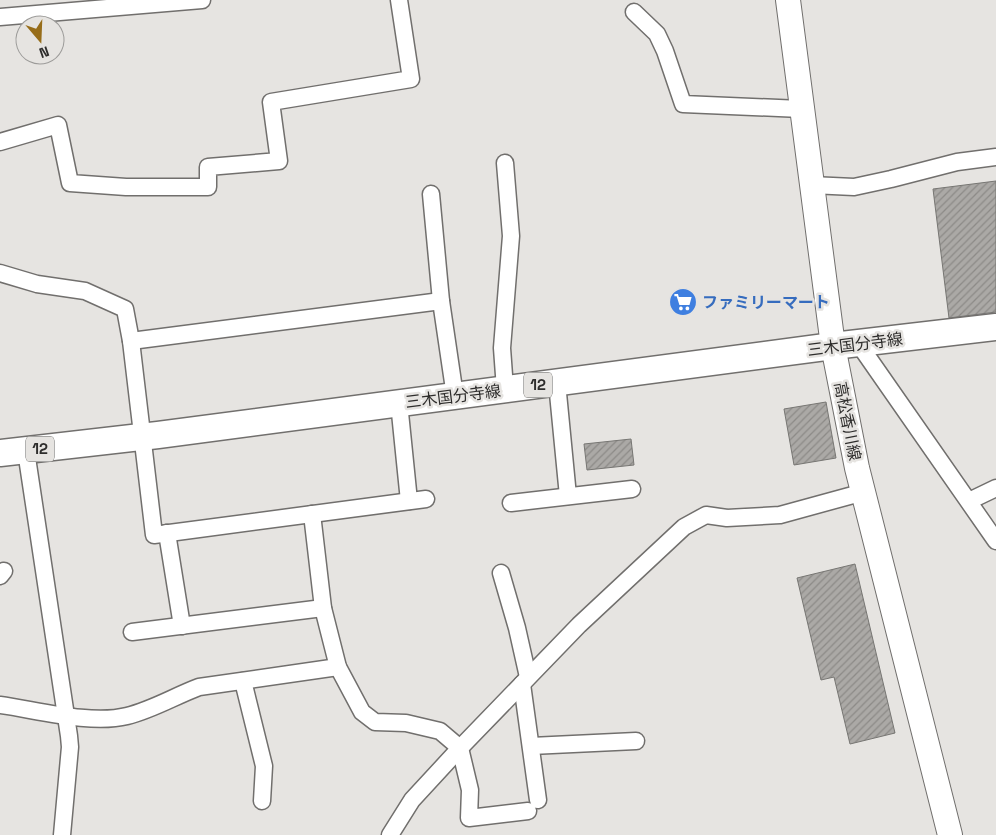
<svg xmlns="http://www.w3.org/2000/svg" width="996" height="835" font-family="'Space Grotesk','Noto Sans JP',sans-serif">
	<defs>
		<pattern id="building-hatch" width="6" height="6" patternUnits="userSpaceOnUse" patternTransform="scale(1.25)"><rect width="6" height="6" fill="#aba9a6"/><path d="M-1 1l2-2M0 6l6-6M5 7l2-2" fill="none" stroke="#8c8a87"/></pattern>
	</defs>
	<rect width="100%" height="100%" fill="#e6e4e1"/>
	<g fill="url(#building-hatch)" stroke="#777673">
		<path d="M996,181V312L949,318L933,189Z"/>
		<path d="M826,402L836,458L794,465L784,409Z"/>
		<path d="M631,439L634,465L587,470L584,444Z"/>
		<path d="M855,564L895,733L850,744L834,677L821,680L797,578Z"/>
	</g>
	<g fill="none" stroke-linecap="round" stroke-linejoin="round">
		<g stroke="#716f6d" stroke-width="19">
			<g id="minor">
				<path d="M634,12L657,34L665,51L683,104L801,109"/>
				<path d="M0,17L202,0"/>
				<path d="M0,142L58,125L70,183L126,187H208V167L279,161L271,102L411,79L399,0"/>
				<path d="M811,185L854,187L891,179L957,162L996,157"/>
				<path d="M431,194L441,301L455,396"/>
				<path d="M0,273L37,284L85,291L125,309L131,341L154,535L426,499"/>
				<path d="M131,341L441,301"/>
				<path d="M858,343L996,541"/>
				<path d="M557,383L568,496"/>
				<path d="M505,389L502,348L511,236L505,163"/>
				<path d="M399,403L409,501"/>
				<path d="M26,451L69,736L70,747L62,835"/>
				<path d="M969,501L996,488"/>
				<path d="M511,503L632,489"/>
				<path d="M312,514L323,608L338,667L362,712L375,722L406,723L440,731L460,748L470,790L469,818L528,811"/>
				<path d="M167,533L182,626"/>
				<path d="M501,573L517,628L528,677"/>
				<path d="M0,576L4,571"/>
				<path d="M132,632L323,608"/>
				<path d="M243,681L264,766L262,801"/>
				<path d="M522,684L538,800"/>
				<path d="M0,705C37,710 91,725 127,716C152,710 175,696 199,687L338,667"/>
				<path d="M531,746L636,741"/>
				<path d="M390,835L412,800L460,748L579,625L684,527L706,515L727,518L780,515L864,492"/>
			</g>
		</g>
		<g stroke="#716f6d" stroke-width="26">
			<path id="secondary" d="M788,0L833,346L857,468L950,835"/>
		</g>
		<g stroke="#716f6d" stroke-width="29">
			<path id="primary" d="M0,453L158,435L833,346L996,327"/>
		</g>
		<use href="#minor" stroke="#fff" stroke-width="16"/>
		<use href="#secondary" stroke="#fff" stroke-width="24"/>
		<use href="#primary" stroke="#fff" stroke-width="26"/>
	</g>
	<defs>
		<g id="supermarket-disc" transform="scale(1.4375)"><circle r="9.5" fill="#3f7fe0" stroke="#e6e4e1"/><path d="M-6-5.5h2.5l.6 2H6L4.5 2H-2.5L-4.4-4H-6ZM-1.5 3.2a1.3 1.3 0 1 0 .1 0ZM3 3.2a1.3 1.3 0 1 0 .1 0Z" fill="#fff"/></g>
	</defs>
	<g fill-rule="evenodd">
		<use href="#supermarket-disc" x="683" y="302"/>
	</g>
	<g text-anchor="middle" stroke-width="5" stroke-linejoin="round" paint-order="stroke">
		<g fill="#e6e4e1" stroke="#656462" stroke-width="1">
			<rect x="524" y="372.5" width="28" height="25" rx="4"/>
			<rect x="26" y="436.5" width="28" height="25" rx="4"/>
		</g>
		<g font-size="15" font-weight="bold" fill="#2e2d2c">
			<text x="538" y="390">12</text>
			<text x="40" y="454">12</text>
		</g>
		<g font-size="16" font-weight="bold" fill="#366cbe" stroke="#e6e4e1" text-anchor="start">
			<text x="702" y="308">ファミリーマート</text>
		</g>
		<g font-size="16" fill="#2e2d2c" stroke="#e6e4e1">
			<text transform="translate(855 344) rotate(-7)" y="6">三木国分寺線</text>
			<text transform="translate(453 396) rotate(-7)" y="6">三木国分寺線</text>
			<text transform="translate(848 421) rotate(79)" y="6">高松香川線</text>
		</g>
	</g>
	<g transform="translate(40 40) rotate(161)"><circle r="24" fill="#e6e4e1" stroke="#9c9b99"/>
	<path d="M0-4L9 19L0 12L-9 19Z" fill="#976d19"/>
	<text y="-8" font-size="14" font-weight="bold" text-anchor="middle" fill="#2e2d2c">N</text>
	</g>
</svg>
